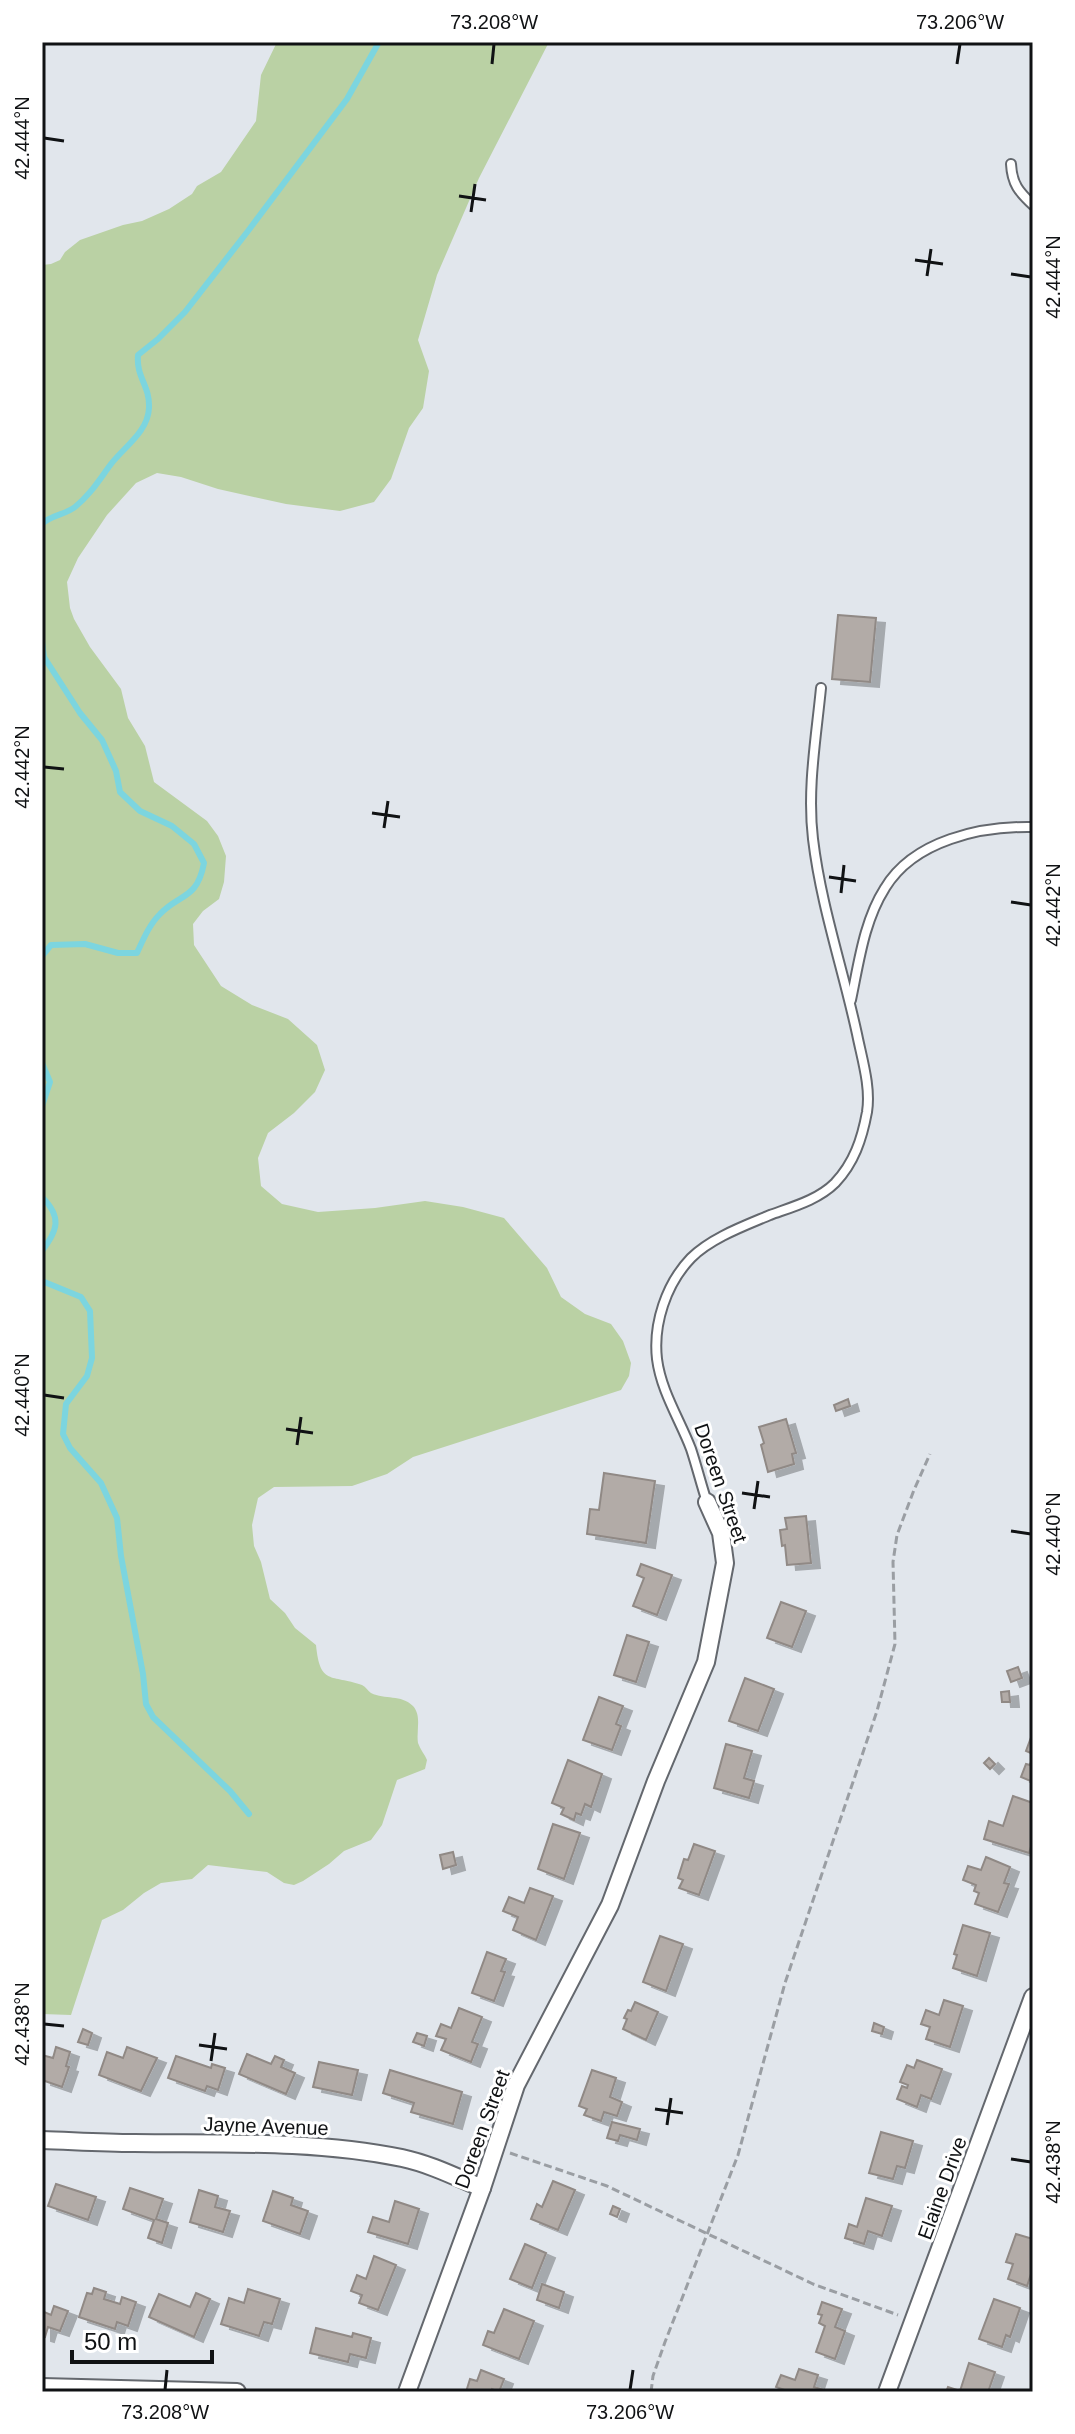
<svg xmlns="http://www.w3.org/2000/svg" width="1075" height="2434" font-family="Arial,sans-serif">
	<defs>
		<filter id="shadow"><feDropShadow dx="9" dy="5" stdDeviation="0" flood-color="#0004"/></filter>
	</defs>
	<rect width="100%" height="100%" fill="#e1e6ec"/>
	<path fill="#bad1a4" d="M277,42H549L479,178L437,275L418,340L429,371L423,408L409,428L391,479L374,502L340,511L286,504L218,489L181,477L157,473L136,483L107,515L78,558L67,582L70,608L74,619L90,647L121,689L128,718L145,746L154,782L207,821L218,836L226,856L224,882L219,899L203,911L193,924L194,945L221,986L252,1005L288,1019L317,1045L325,1070L315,1092L294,1113L268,1133L258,1158L261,1186L282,1204L318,1212L375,1208L425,1201L463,1207L504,1218L547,1268L561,1297L585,1314L611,1324L623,1341L631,1363L629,1376L621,1390L413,1457L387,1474L352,1486L274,1487L258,1498L252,1525L254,1546L261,1562L270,1599L285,1613L295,1628L316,1645C320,1686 331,1674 362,1685C366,1687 368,1691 371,1693C385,1700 401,1694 413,1706C422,1716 416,1731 418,1743C420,1749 425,1755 427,1760L425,1769L397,1780L382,1825L371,1840L344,1851L329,1864L303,1881L294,1885L284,1883L267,1872L208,1865L192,1879L161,1883L144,1893L123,1910L102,1920L71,2015L42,2014V769L45,751L42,735V265L51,264L60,260L65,252L80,240L123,225L142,221L169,209L192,194L197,186L221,172L256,121L261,75Z"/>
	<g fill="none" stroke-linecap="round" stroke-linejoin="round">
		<g stroke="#7cd5df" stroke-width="6">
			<path d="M42,524C51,515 65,515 75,507C91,494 99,480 111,464C124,447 148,432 149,408C150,385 136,378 138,355L158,339L185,312L248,231L347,99L379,42"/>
			<path d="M42,642L44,657L80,713L102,740L116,771L120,792L140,811L172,826L194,844L204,863C197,900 180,893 160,914C149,925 143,940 137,953H118L85,944L51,945L42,956"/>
			<path d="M42,1063L50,1082L42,1106"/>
			<path d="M42,1197C62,1217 58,1230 42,1251"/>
			<path d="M42,1281L81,1297L90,1311L92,1358L87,1376L66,1404L63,1434L70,1448L101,1483L117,1518L121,1556L143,1674L146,1704L153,1717L230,1791L249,1814"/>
		</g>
	</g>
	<g fill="#b2aba7" stroke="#908985" stroke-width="2" filter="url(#shadow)">
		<path d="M838,615L876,618L870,682L832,679Z"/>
		<path d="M848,1399L850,1406L836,1411L834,1405Z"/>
		<path d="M786,1419L796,1453L792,1454L794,1464L768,1472L761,1445L764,1443L759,1427Z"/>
		<path d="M604,1473L655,1481L646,1543L587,1534L590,1509L599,1510Z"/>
		<path d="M806,1516L811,1563L787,1565L785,1545L782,1546L780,1530L787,1529L785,1518Z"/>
		<path d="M641,1564L672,1575L657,1615L633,1606L644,1578L637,1575Z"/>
		<path d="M781,1602L806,1611L792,1647L767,1638Z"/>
		<path d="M627,1635L649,1642L636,1682L614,1675Z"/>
		<path d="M1018,1667L1022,1678L1011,1682L1007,1671Z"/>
		<path d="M745,1678L774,1689L758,1731L729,1721Z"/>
		<path d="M1009,1691L1010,1702H1002L1001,1692Z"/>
		<path d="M599,1697L623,1706L616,1724L621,1726L612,1750L583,1740Z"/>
		<path d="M1033,1732V1754L1026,1751Z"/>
		<path d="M726,1744L752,1751L744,1778L754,1781L749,1798L714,1788Z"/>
		<path d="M1033,1755V1782L1021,1777L1026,1764L1030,1765Z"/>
		<path d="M989,1758L995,1764L990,1769L984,1763Z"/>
		<path d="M568,1760L602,1774L591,1807L585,1804L581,1815L576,1813L574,1820L561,1814L564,1808L552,1803Z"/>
		<path d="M1013,1796L1033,1803V1840L1029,1853L984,1839L989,1821L1003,1826Z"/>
		<path d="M553,1824L580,1833L564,1879L538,1869Z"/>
		<path d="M694,1844L715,1851L699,1895L679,1888L683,1880L678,1878L684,1859L688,1860Z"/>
		<path d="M453,1852L456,1865L443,1869L440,1855Z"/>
		<path d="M986,1857L1010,1867L1004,1883L1009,1884L998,1912L975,1904L979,1893L974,1891L976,1885L963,1880L968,1866L981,1870Z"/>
		<path d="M530,1888L553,1896L536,1940L513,1930L518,1917L503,1911L509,1897L524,1903Z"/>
		<path d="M963,1925L990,1933L977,1976L953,1968L957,1955L954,1954Z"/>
		<path d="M660,1936L683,1944L666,1991L643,1982Z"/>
		<path d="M487,1952L506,1959L501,1971L505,1972L494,2001L472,1993Z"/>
		<path d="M944,2000L963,2006L950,2047L926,2039L930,2027L921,2024L926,2010L939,2015Z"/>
		<path d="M635,2002L658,2012L646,2040L623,2029L627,2019L624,2018L628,2010L631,2011Z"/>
		<path d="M459,2008L482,2017L472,2042L478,2044L471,2062L441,2050L446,2039L436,2036L441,2024L451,2028Z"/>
		<path d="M874,2023L884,2027L882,2034L872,2031Z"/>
		<path d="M83,2029L92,2033L88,2045L78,2042Z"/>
		<path d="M417,2033L427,2036L424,2046L413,2042Z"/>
		<path d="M56,2047L70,2052L66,2066L69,2067L62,2087L42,2080V2055L53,2058Z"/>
		<path d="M127,2047L157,2058L141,2091L99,2075L107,2052L123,2058Z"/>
		<path d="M247,2054L271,2064L275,2056L284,2060L281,2067L295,2073L286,2094L239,2074Z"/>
		<path d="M176,2056L211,2068L212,2064L225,2068L218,2090L207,2086L205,2091L168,2078Z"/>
		<path d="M917,2060L942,2069L931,2099L921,2095L917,2107L897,2099L902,2086L907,2088L908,2085L900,2082L907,2065L914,2068Z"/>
		<path d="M319,2062L358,2070L352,2095L313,2087Z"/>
		<path d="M390,2070L462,2092L453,2124L411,2112L414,2103L383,2093Z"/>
		<path d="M592,2070L616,2078L610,2097L622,2102L617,2116L604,2112L601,2121L584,2115L587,2109L579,2106Z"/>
		<path d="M612,2122L640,2129L637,2140L620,2135L618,2141L607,2138Z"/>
		<path d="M881,2132L913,2141L905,2168L897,2166L893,2179L869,2173Z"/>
		<path d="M553,2181L575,2190L558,2230L531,2219L537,2204L542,2207Z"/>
		<path d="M56,2184L96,2197L88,2220L48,2206Z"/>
		<path d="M130,2188L163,2199L156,2219L168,2223L162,2243L148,2238L154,2220L123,2209Z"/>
		<path d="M199,2190L218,2196L215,2207L230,2211L223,2232L190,2222Z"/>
		<path d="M273,2191L293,2198L291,2205L308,2211L300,2234L263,2221Z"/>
		<path d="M866,2198L892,2206L882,2236L868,2231L864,2244L845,2238L849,2224L857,2227Z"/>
		<path d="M395,2201L419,2209L408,2244L368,2232L373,2217L389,2222Z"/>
		<path d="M613,2206L620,2209L617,2217L610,2214Z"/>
		<path d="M1016,2234L1033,2239V2268L1027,2286L1008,2279L1013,2264L1006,2262Z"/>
		<path d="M525,2244L546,2253L532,2288L510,2279Z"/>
		<path d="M374,2256L396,2265L378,2310L359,2303L362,2295L351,2291L357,2275L366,2279Z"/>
		<path d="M542,2284L564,2292L559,2308L537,2300Z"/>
		<path d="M94,2288L106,2292L104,2299L120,2304L122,2297L136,2302L128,2326L117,2322L115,2329L79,2317L87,2293L92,2294Z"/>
		<path d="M248,2289L280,2299L272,2324L264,2322L259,2336L221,2324L229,2298L244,2303Z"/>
		<path d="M196,2293L210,2299L194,2337L149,2317L159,2294L190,2307Z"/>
		<path d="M994,2299L1020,2308L1010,2337L1006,2335L1002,2347L979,2339Z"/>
		<path d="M822,2302L842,2309L835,2327L845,2331L835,2359L816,2352L825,2326L819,2323L822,2315L818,2314Z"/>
		<path d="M54,2306L68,2311L60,2331L48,2327L45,2337L42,2336V2311L51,2315Z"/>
		<path d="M504,2309L534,2321L519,2359L483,2345L488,2331L494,2333Z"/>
		<path d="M316,2328L352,2337L353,2333L371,2338L366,2358L350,2354L348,2362L310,2353Z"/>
		<path d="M969,2363L995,2372L988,2392H946L948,2387L960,2391Z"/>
		<path d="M799,2369L818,2375L814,2387L824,2390L823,2392H790L776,2387L781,2375L795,2380Z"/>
		<path d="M481,2370L504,2379L499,2392L492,2389L491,2392H466L470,2379L477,2381Z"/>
	</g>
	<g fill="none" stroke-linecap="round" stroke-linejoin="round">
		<g stroke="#64686e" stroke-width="12">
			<g id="lane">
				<path d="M1011,164C1012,184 1019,192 1033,205"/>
				<path d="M851,1000C859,962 864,921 885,888C914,840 981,826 1033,827"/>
				<path d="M707,1502C701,1484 697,1467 691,1449C680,1420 661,1391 657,1359C653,1324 666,1284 691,1258C711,1238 744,1226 770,1215C792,1207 818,1200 835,1183C854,1163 862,1139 867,1112C871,1087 862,1059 857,1034C843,969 821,906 813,839C807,789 816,739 821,688"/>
			</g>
		</g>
		<g stroke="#64686e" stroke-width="20">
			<g id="street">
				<path d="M42,2140C73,2141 103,2143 134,2143C223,2144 313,2140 402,2158C430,2164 456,2177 482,2188"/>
				<path d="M42,2387L237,2392"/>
				<path d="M407,2392L482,2188L516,2085L610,1905L656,1781L706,1662L725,1563L721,1533L707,1502"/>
				<path d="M887,2392L1033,1997"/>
			</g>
		</g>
		<g stroke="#9a9ea3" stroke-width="3" stroke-dasharray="8 4" stroke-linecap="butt">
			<path d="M510,2153L607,2186L813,2284L898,2315"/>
			<path d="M651,2392L653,2376L665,2342L738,2155L785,1983L877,1711L895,1644L893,1562L897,1535L914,1490L930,1454"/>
		</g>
		<use href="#lane" stroke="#fff" stroke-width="8"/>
		<use href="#street" stroke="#fff" stroke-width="16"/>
	</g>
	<path fill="none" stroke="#101214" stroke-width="3" d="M492,64L494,44M957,64L960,44M44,138L64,141M459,196L486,200M471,212L475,184M915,260L943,264M1011,274L1031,277M927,276L931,249M44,767L64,769M372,813L400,817M384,828L388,801M829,877L856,881M841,893L844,865M1011,902L1031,905M44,1395L64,1398M286,1429L313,1433M297,1445L301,1417M742,1493L770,1497M754,1509L758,1481M1011,1531L1031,1534M44,2024L64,2026M199,2045L227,2049M211,2061L215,2033M655,2109L683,2113M667,2125L671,2098M1011,2159L1031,2162M165,2390L167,2370M630,2390L633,2370"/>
	<g text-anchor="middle" stroke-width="6" stroke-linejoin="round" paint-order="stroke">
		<g font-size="20" fill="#101214" stroke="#fff">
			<text transform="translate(721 1483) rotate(71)" y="7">Doreen Street</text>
			<text transform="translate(266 2126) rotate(2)" y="7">Jayne Avenue</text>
			<text transform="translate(482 2129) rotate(-70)" y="7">Doreen Street</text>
			<text transform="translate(942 2188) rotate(-70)" y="7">Elaine Drive</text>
		</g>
	</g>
	<rect width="1075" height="2434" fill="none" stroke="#ffffff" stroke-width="88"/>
	<path d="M72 2350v12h140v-12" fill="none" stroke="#101214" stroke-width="4"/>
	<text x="84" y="2350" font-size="24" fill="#101214" stroke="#ffffff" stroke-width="6" paint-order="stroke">50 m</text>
	<rect x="44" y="44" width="987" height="2346" fill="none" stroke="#101214" stroke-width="3"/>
	<g font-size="20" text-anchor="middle" fill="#101214">
		<text x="494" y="29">73.208°W</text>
		<text x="960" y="29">73.206°W</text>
		<text transform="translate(22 138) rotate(-90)" y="7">42.444°N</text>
		<text transform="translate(1053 277) rotate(-90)" y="7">42.444°N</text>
		<text transform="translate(22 767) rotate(-90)" y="7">42.442°N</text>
		<text transform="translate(1053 905) rotate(-90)" y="7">42.442°N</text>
		<text transform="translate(22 1395) rotate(-90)" y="7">42.440°N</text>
		<text transform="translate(1053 1534) rotate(-90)" y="7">42.440°N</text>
		<text transform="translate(22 2024) rotate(-90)" y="7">42.438°N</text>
		<text transform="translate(1053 2162) rotate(-90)" y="7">42.438°N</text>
		<text x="165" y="2419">73.208°W</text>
		<text x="630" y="2419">73.206°W</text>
	</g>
</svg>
